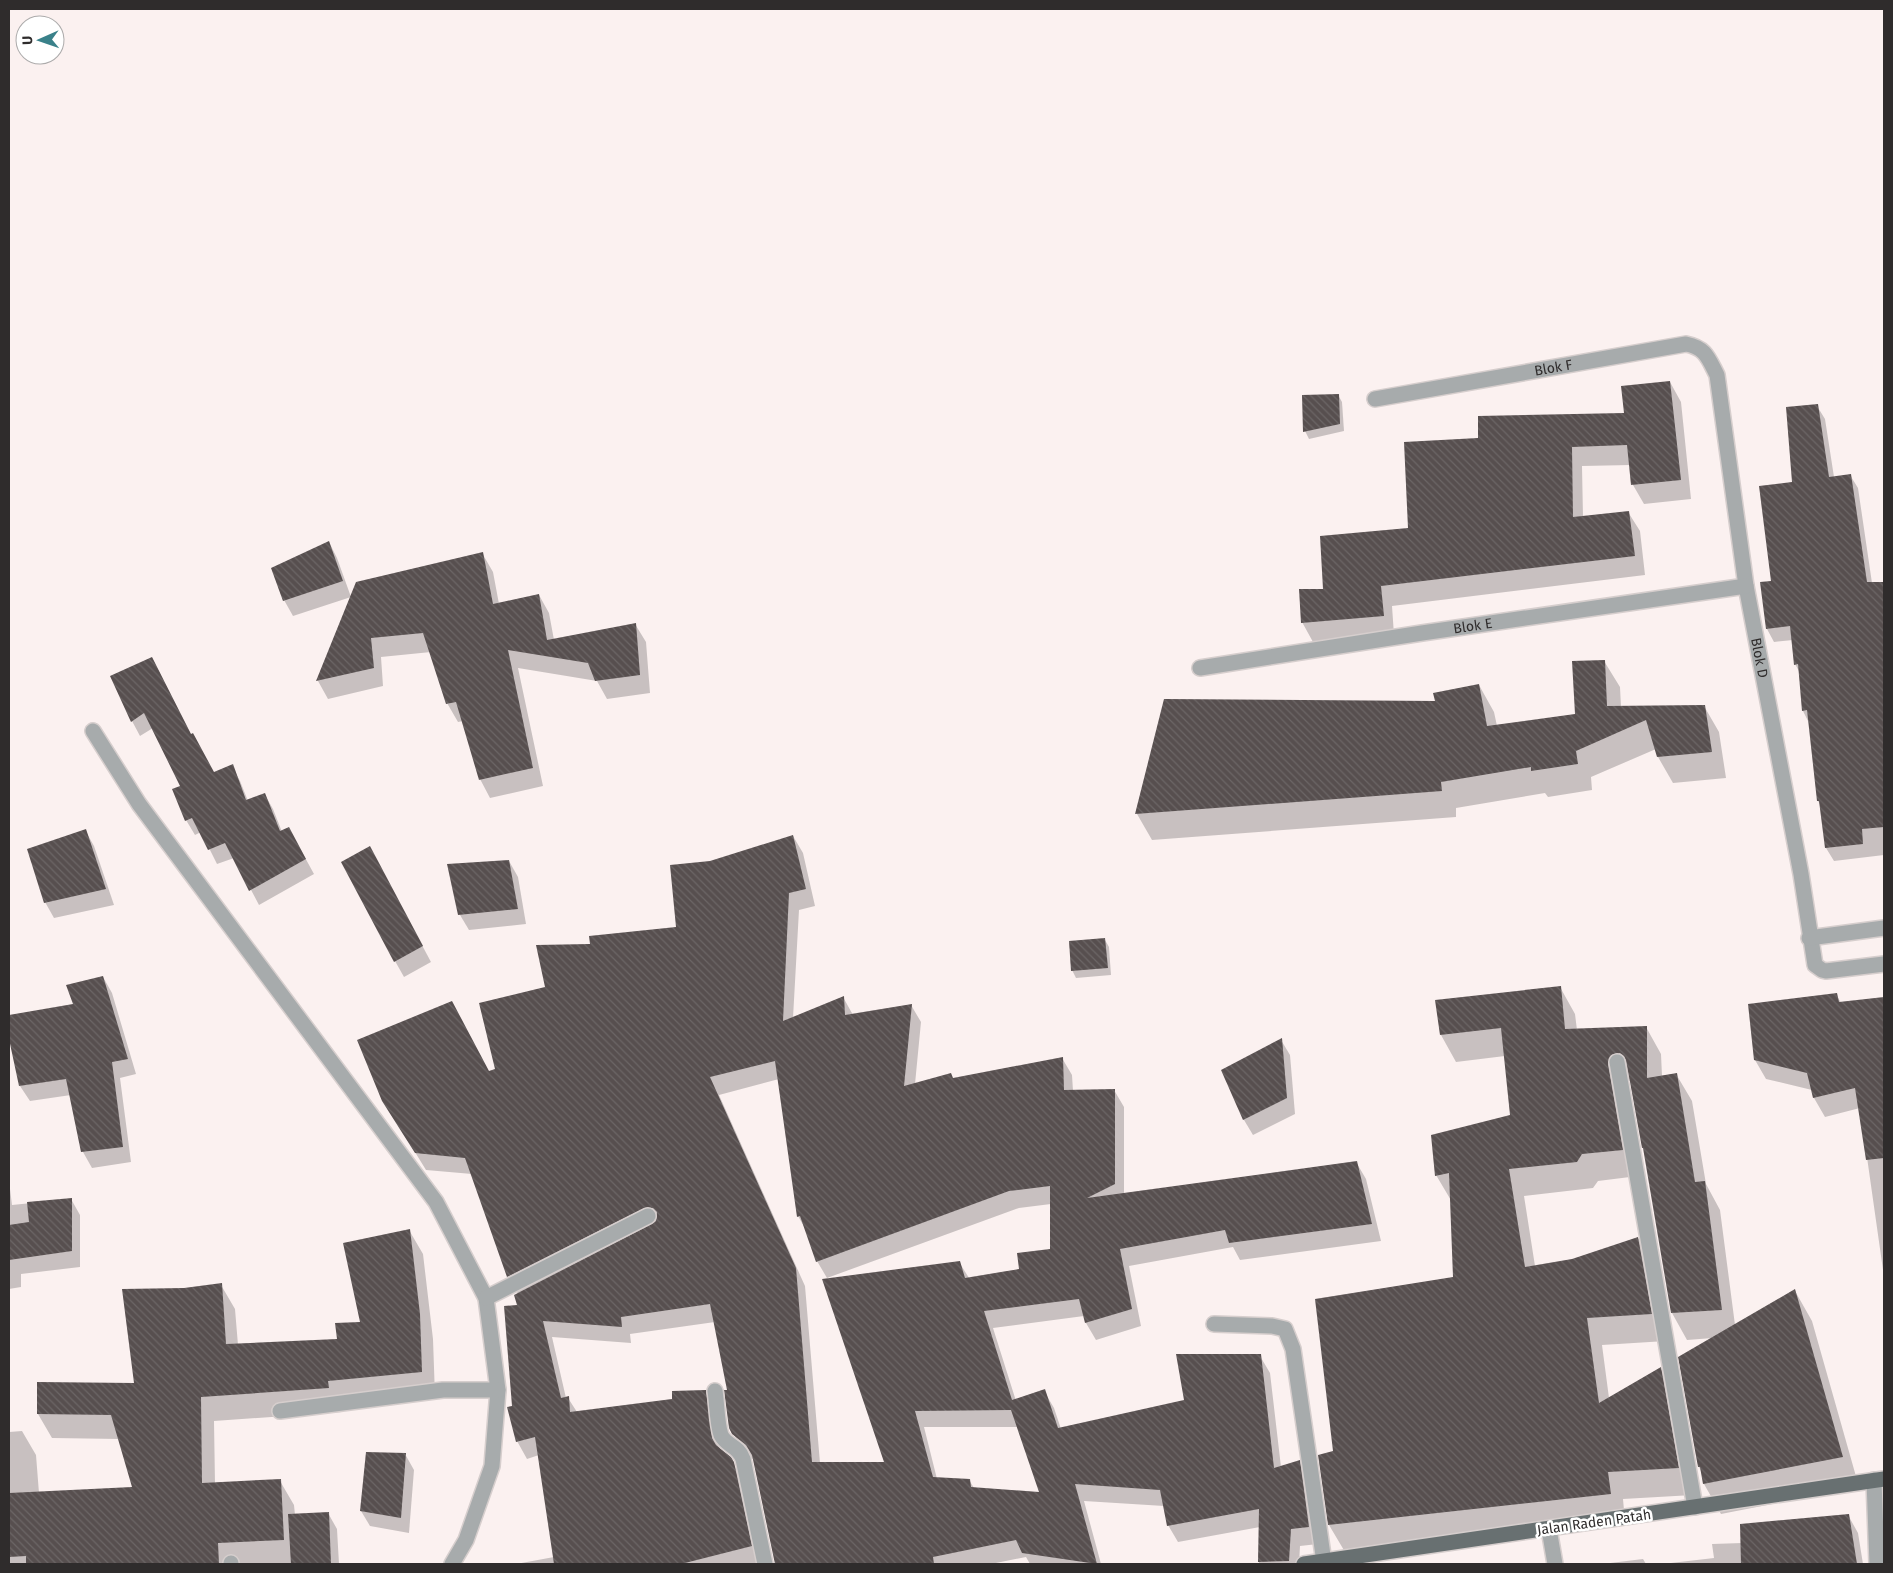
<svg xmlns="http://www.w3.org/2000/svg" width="1893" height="1573" font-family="'Fira Sans',sans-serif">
	<defs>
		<pattern id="building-back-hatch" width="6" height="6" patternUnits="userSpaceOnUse" patternTransform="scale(1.25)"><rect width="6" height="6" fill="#574f4f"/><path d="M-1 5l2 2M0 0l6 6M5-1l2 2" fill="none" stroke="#6c6666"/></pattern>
	</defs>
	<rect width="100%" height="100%" fill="#fbf1f0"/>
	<g fill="#0003" fill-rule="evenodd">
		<path d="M1670,382L1681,402L1691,499L1644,504L1633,485L1631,465L1582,466L1583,517L1628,512L1640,531L1645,575L1392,606L1394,635L1313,642L1302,622L1324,590L1409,529L1479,439L1625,414Z"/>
		<path d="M1338,395L1342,402L1344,431L1309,439L1305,431Z"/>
		<path d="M1817,406L1825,419L1834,477L1850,475L1858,488L1872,583H1883L1884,584V855L1834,861L1826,848L1821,806L1818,801L1809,723L1803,711L1800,673L1795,664L1793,640L1774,642L1767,629L1773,582L1793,483Z"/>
		<path d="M329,542L337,558L351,597L482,553L493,572L499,604L539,595L549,613L554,640L635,624L646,642L650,693L607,699L597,681L518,668L543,786L490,798L480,779L463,721L458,722L447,703L431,652L381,657L383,686L328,699L318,681L351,597L293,616L284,600Z"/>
		<path d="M152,658L191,735L214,773L232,766L240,781L248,801L265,795L273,809L282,832L297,843L314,874L259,905L234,858L217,864L201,832L195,835L186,820L182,786L153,728L140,736L132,721Z"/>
		<path d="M1604,661L1620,687L1621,707L1704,706L1719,732L1726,778L1673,783L1658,757L1656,749L1591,777L1592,790L1548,797L1545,793L1456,808V817L1152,840L1137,814L1165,701L1437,703L1479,685L1494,712L1497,726L1576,715Z"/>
		<path d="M85,830L94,846L114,905L54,918L45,902Z"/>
		<path d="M793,836L803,853L815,906L799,910L793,1018L843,997L853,1015L911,1005L921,1022L915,1084L954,1079L1062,1058L1072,1075L1073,1091L1114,1090L1124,1107V1194L1356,1162L1366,1179L1381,1241L1240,1260L1233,1247L1129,1266L1141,1326L1096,1340L1086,1323L1084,1316L993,1328L1016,1401L1044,1391L1054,1408L1061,1429L1186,1401L1260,1356L1270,1373L1281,1467L1299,1462L1309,1479L1318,1544L1300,1546L1299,1564H1259L1260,1527L1178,1542L1168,1525L1164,1506L1084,1501L1101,1564H1030L1026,1557L991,1564H777L754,1460L744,1452L730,1428L728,1391L715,1322L630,1334L631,1343L552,1337L566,1398H568L577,1412L673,1400L705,1392L715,1409L720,1450L730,1458L743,1480L761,1563L755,1564H516L554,1557L539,1455L527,1459L517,1441L514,1407L518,1294L508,1276L472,1174L426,1170L394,1118L496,1070L547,988L591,946L677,928L711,863ZM779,1079L798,1216L806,1230L817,1261L827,1278L1019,1208L1051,1204V1250L1021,1270L969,1278L959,1262L886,1463H820L805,1286L719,1095ZM924,1427H1018L1041,1493L974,1488L969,1480L937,1479Z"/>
		<path d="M509,861L518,877L526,924L469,930L460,915Z"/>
		<path d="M378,863L431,962L404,977L395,961Z"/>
		<path d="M1105,940L1109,947L1111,975L1076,978L1072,970Z"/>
		<path d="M103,977L112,993L136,1074L120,1078L131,1162L92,1168L83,1152L71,1095L30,1101L20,1086L9,1034V1016L75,1005Z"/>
		<path d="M1560,987L1575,1014L1577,1030L1646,1027L1661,1054L1662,1076L1676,1074L1692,1101L1706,1184L1720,1210L1735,1325L1795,1291L1812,1321L1859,1487L1721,1514L1704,1484L1702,1473L1699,1467L1713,1338L1687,1340L1672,1313L1645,1151L1631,1081H1627L1638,1176L1598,1181L1593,1188L1524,1196L1535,1266L1572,1261L1638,1238L1653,1265L1666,1341L1602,1345L1609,1398L1660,1368L1676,1395L1693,1495L1623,1499L1625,1521L1345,1552L1329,1525L1334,1452L1454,1279L1452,1202L1436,1175L1512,1116L1505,1056L1456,1062L1441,1035Z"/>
		<path d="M1836,994L1841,1003L1884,998V1277L1860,1108L1825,1117L1814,1098L1812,1090L1766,1079L1755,1060Z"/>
		<path d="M1281,1040L1290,1055L1295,1114L1253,1135L1244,1120L1222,1071Z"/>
		<path d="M9,1181L12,1205L71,1199L80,1215V1267L21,1274V1287L9,1289Z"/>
		<path d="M409,1230L423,1254L433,1339L435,1396L342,1405V1412L214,1421L215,1484L280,1481L294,1505L295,1515L328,1513L337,1529L339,1564H9V1432L22,1431L36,1455L39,1493L133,1488L119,1439L52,1438L38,1414L135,1384L184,1289L221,1285L235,1309L238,1345L338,1340L362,1324Z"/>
		<path d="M405,1454L414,1470L409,1533L370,1526L361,1511Z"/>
		<path d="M1848,1515L1858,1533L1863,1564H1662L1714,1558L1712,1544L1742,1543Z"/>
		<path d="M1643,1559L1646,1564H1602Z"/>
	</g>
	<g fill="url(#building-back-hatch)" fill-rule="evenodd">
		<path d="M1670,381L1681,480L1631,485L1627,445L1572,447L1573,517L1629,511L1635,556L1381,586L1384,616L1301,623L1299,589H1323L1320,536L1408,528L1404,442L1478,438V416L1624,413L1621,386Z"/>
		<path d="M1339,394L1340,424L1303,432L1302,395Z"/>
		<path d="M1818,404L1829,477L1851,474L1867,582H1884V827L1862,829L1863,844L1825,848L1819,801H1817L1807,710L1802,711L1798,664L1794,665L1790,626L1766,629L1760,582L1771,581L1759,486L1792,482L1786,407Z"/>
		<path d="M329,541L343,581L283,601L271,568Z"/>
		<path d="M483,552L493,604L539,594L547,640L636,623L640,675L595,681L588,663L508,650L533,768L479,780L456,702L446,704L423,633L371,638L374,668L316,681L356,582Z"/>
		<path d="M152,657L191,734L193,733L214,772L233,764L246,800L265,793L280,831L289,827L306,859L249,891L225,843L208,850L192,818L185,821L172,789L180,786L144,713L131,722L110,676Z"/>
		<path d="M1605,660L1607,706L1705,705L1712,752L1657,757L1646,720L1576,751L1578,764L1531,771V767L1441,782L1442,791L1135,814L1164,699L1435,701L1433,693L1479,684L1487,726L1575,714L1572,661Z"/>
		<path d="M86,829L106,889L44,903L27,849Z"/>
		<path d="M793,835L806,889L789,893L783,1021L844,996L845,1015L912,1004L904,1086L951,1073L953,1078L1063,1057L1064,1090L1115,1089V1184L1087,1198L1357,1161L1372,1224L1229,1243L1225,1230L1120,1249L1132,1309L1085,1323L1079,1299L984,1311L1012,1400L1045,1389L1058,1428L1184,1400L1176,1354H1261L1274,1468L1300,1460L1309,1527L1291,1529L1289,1561L1258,1562L1259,1509L1167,1526L1160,1490L1075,1484L1097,1564L1022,1553L1016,1540L933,1557L934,1564H775L752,1455L746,1445L732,1434L729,1428L724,1390H727L710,1304L621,1317L622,1327L543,1321L561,1398L569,1396L570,1412L672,1399V1391L706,1390L712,1438L716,1445L731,1457L734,1462L752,1546L681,1564H554L535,1437L516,1442L507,1407L512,1406L504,1306L517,1305L514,1295L652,1224L656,1221L657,1212L653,1208H644L507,1277L465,1158L415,1153L382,1101L357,1040L452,1001L489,1071L495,1069L479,1003L545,987L536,945L590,944L589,936L676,927L670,865L710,861ZM775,1061L797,1217L800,1216L816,1262L1009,1191L1050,1186V1249L1017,1253L1019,1269L965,1278L960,1261L822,1279L884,1462H812L796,1268L710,1077ZM1011,1410L1039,1492L971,1487L970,1479L933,1477L915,1411Z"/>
		<path d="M370,846L423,946L394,962L341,862Z"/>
		<path d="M509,860L518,909L458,915L447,864Z"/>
		<path d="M1105,938L1108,968L1071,971L1069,941Z"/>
		<path d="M103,976L128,1059L112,1062L123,1147L81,1152L66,1079L19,1086L9,1039V1015L73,1004L66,985Z"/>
		<path d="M1561,986L1565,1029L1647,1026V1078L1677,1073L1695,1182L1705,1181L1722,1310L1671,1313L1643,1148H1642L1626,1060L1624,1056L1620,1053L1611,1055L1608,1064L1623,1150L1582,1154L1577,1162L1509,1169L1525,1267L1572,1259L1638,1237L1652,1314L1587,1318L1599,1403L1661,1367L1679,1468L1608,1472L1611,1494L1328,1525L1318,1455L1333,1451L1315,1299L1453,1277L1449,1173L1435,1176L1431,1135L1510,1115L1501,1028L1440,1035L1435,1000Z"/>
		<path d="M1837,993L1839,1002L1884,997V1158L1866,1160L1855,1088L1813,1098L1807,1073L1754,1060L1748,1004Z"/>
		<path d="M1282,1038L1287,1098L1243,1120L1221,1070Z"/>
		<path d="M72,1198V1251L9,1260V1225L29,1222L27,1202Z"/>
		<path d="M410,1229L420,1314L422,1372L328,1381L329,1388L201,1397L202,1483L281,1479L284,1540L218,1543L219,1564H26V1556L9,1557V1493L132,1487L111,1415L37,1414V1382L134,1383L122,1289L184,1288L222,1283L226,1344L337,1339L335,1323L360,1322L343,1243Z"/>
		<path d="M1795,1289L1843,1457L1703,1484L1700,1467H1698L1678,1357Z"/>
		<path d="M366,1452L406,1453L401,1518L360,1511Z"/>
		<path d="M329,1512L331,1564H291L288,1514Z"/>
		<path d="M1849,1514L1857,1564H1741L1740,1524Z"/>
	</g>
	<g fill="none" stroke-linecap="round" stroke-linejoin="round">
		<g stroke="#d6cecd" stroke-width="18">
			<g id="minor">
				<path id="s1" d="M1375,399L1686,344C1706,348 1708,358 1717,375L1746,586L1801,874L1815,965L1822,970L1826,971L1884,964"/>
				<path id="s2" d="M1200,668L1422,633L1746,586"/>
				<path d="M93,731L139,804L436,1202L486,1298L498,1390L492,1466L466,1540L452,1564"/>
				<path d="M1809,938L1884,928"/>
				<path d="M1617,1062L1695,1507"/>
				<path d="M486,1298L648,1216"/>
				<path d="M1214,1324L1272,1326L1285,1329L1293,1349L1324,1562"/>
				<path d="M715,1391C717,1403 717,1424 721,1435C726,1446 738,1445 743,1459L765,1564"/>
				<path d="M280,1411L443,1390H498"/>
				<path d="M1874,1480L1877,1564"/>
				<path d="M1549,1529L1555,1564"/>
				<path d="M231,1563V1564"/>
			</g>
		</g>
		<g stroke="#d6cecd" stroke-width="18">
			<path id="major" d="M1304,1564L1884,1479"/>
		</g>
		<use href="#minor" stroke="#a7abac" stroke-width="15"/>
		<use href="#major" stroke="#687071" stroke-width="15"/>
	</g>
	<g text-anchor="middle" stroke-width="5" stroke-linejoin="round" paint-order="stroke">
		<g font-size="14" fill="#2f2c2c" stroke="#fff">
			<text dy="5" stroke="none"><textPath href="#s1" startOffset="181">Blok F</textPath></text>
			<text dy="5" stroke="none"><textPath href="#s2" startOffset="276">Blok E</textPath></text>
			<text dy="5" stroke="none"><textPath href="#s1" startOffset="648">Blok D</textPath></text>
			<text transform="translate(1594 1522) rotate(-8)" y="5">Jalan Raden Patah</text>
		</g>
	</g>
	<rect width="1893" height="1573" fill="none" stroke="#2f2c2c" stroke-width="20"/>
	<g transform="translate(40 40) rotate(268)"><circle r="24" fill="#ffffff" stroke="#acabab"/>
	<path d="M0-4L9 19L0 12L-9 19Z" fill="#3a818a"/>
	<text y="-8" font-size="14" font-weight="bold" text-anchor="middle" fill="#2f2c2c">U</text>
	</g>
</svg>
